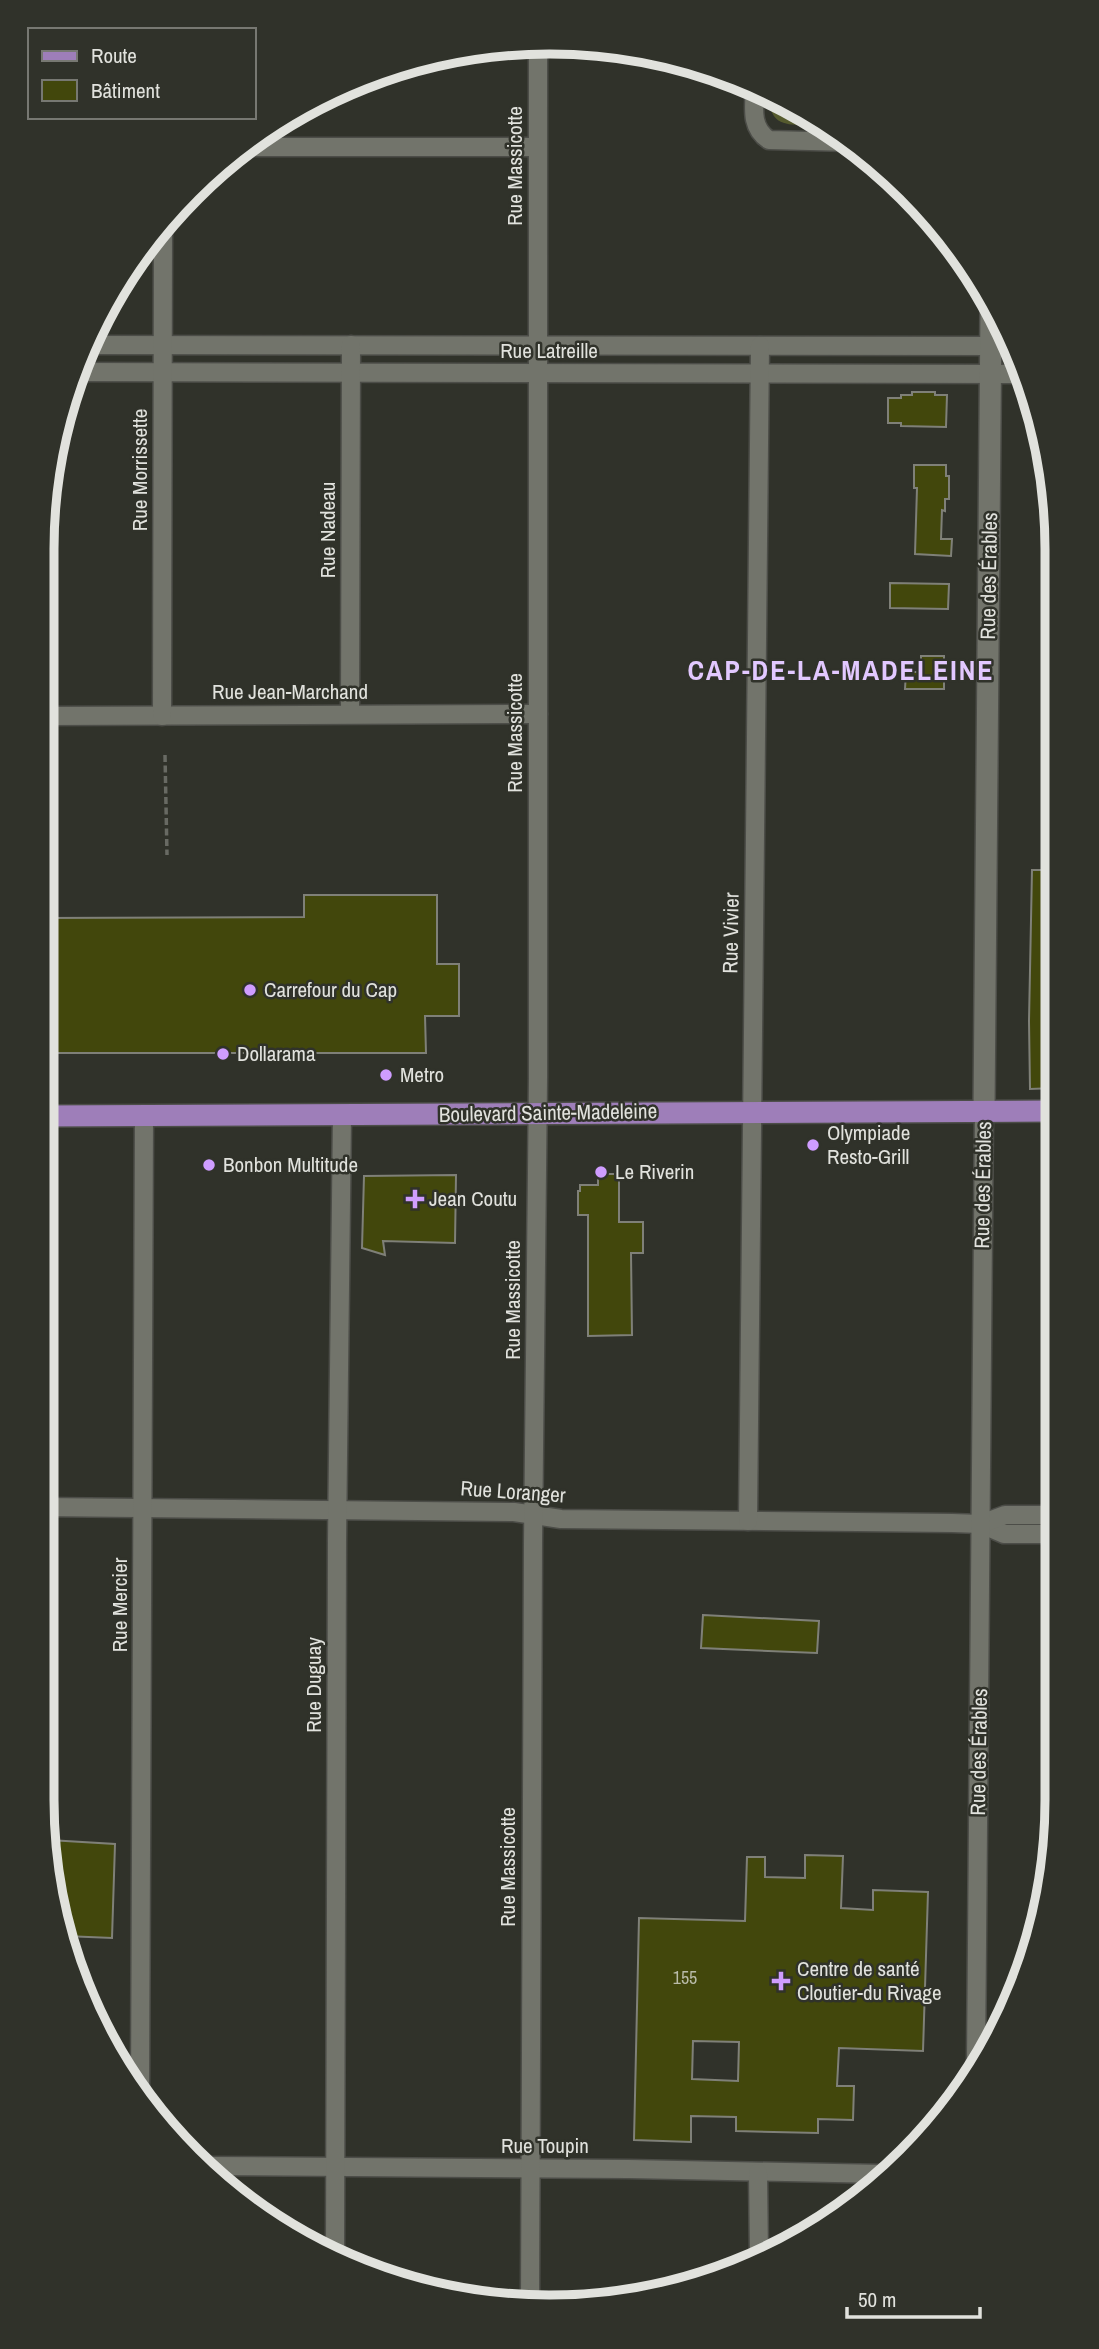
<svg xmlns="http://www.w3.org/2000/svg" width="1099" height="2349" font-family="'Archivo Narrow',sans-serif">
	<rect width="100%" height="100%" fill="#30322a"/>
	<path fill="#565b2e" d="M769,95L820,125C793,124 769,131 769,95Z"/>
	<g fill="#42470c" stroke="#7f8078" stroke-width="2" fill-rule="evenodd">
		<path d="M912,392H935V395H947L946,427L901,426V423H888V398H901V395H912Z"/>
		<path d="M914,465H946V476H949V499H945V511L942,510L941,539H952L951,556L915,554L917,488H914Z"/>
		<path d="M890,583L949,584L948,609L890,608Z"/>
		<path d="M921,656H944V689H905L906,672H921Z"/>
		<path d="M1032,870H1054L1055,1088L1030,1089L1029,1021Z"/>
		<path d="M304,895H437V964H459V1016H425L426,1053H42V918L304,917Z"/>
		<path d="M598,1174H619V1222H643V1253H631L632,1335L588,1336V1215H578V1191H580V1185H598Z"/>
		<path d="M456,1175L455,1243L383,1241L385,1255L362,1248L364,1176Z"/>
		<path d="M703,1615L819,1621L817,1653L701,1648Z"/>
		<path d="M49,1840L115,1844L112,1938L65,1936Z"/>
		<path d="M805,1855L843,1856L841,1908L873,1910V1890L928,1892L923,2051L839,2048L837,2086H854L853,2120L818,2119V2133L736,2131V2117L691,2116V2142L634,2140L639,1918L745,1921L747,1857H765V1877L805,1878ZM693,2041L739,2042L738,2081L692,2079Z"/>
	</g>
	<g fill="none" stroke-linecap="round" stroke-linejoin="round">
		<g stroke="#4c4d48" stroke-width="21">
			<g id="street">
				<path d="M755,87C754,107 750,128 769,140L850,142"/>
				<path d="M244,147H537"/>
				<path d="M86,345L1013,346"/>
				<path d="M75,372L1023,374"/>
				<path d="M350,714L351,345"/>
				<path d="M42,716L538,714"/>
				<path d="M162,716L163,224"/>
				<path d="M42,1507L514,1512L561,1519L952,1523L981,1524L1004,1534H1056"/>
				<path d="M748,1521L760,346"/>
				<path d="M981,1524L1005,1515H1056"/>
				<path d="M976,2062L984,1111"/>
				<path d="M140,2095L144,1116"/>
				<path d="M207,2166L629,2169L883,2174"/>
				<path d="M758,2173L759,2256"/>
				<path d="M335,2254L337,1541L342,1116"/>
				<path d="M530,2305L533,1543L538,1078V43"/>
			</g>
		</g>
		<g stroke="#4c4d48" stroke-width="24">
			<path id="secondary" d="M984,1111L991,308"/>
		</g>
		<g stroke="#4c4d48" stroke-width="24">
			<path id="primary" d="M42,1116L1055,1111"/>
		</g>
		<path stroke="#686a63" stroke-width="3.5" stroke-dasharray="7 3.5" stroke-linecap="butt" d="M165,755L167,855"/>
		<use href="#street" stroke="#72746b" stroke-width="18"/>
		<use href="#secondary" stroke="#72746b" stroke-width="21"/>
		<use href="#primary" stroke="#9e7eb9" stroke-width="21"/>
	</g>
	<g fill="#cf9dff" stroke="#30322a" stroke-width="2.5">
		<circle cx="250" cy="990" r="7"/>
		<circle cx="223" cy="1054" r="7"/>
		<circle cx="386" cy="1075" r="7"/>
		<circle cx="813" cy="1145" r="7"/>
		<circle cx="209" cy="1165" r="7"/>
		<circle cx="601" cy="1172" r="7"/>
		<path d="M411.5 1188.5h7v7h7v7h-7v7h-7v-7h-7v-7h7z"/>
		<path d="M777.5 1970.5h7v7h7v7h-7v7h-7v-7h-7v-7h7z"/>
	</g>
	<g text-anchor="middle" stroke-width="5" stroke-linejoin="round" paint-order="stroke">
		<g font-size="18" fill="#b9bba9">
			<text x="685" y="1984">155</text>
		</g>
		<g font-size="21" fill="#e1e2dd" stroke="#30322a">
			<text transform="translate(515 166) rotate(-90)" y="7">Rue Massicotte</text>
			<text x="549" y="358">Rue Latreille</text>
			<text transform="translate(140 470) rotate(-90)" y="7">Rue Morrissette</text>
			<text transform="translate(328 530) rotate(-90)" y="7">Rue Nadeau</text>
			<text transform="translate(989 576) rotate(-89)" y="7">Rue des Érables</text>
			<text x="290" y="699">Rue Jean-Marchand</text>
			<text transform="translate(515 733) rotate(-90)" y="7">Rue Massicotte</text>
			<text transform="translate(731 933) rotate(-89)" y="7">Rue Vivier</text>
			<text transform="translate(548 1113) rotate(-1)" y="7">Boulevard Sainte-Madeleine</text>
			<text transform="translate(983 1185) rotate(-89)" y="7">Rue des Érables</text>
			<text transform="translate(513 1300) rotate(-90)" y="7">Rue Massicotte</text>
			<text transform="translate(513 1492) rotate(4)" y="7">Rue Loranger</text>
			<text transform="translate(120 1605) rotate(-90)" y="7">Rue Mercier</text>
			<text transform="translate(314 1685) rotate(-90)" y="7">Rue Duguay</text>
			<text transform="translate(979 1752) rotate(-89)" y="7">Rue des Érables</text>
			<text transform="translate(508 1867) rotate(-90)" y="7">Rue Massicotte</text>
			<text x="545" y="2153">Rue Toupin</text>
		</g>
		<g font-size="21" fill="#e1e2dd" stroke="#30322a" text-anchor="start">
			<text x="264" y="997">Carrefour du Cap</text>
			<text x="237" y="1061">Dollarama</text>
			<text x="400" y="1082">Metro</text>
			<text x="827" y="1140">Olympiade<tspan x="827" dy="24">Resto-Grill</tspan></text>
			<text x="223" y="1172">Bonbon Multitude</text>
			<text x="615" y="1179">Le Riverin</text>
			<text x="429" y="1206">Jean Coutu</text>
			<text x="797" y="1976">Centre de santé<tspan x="797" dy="24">Cloutier-du Rivage</tspan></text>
		</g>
		<g font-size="28" font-weight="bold" letter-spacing="2" fill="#e2c8ff" stroke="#30322a">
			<text x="841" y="680">CAP-DE-LA-MADELEINE</text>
		</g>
	</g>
	<path d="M0 0H1099V2349H0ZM549 54H550A495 495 0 0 1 1045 549V1800A495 495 0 0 1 550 2295H549A495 495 0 0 1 54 1800V549A495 495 0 0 1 549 54Z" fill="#30322a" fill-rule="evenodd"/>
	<path fill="none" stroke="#e1e2dd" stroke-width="9" d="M549 54H550A495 495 0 0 1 1045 549V1800A495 495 0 0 1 550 2295H549A495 495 0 0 1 54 1800V549A495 495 0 0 1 549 54Z"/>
	<rect x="28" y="28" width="228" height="91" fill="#30322a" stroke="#777872" stroke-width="2"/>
	<rect x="42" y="51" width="35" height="10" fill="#9e7eb9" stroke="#777872" stroke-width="2"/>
	<text x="91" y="63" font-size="21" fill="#e1e2dd">Route</text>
	<rect x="42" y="80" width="35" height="21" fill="#42470c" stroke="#777872" stroke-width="2"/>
	<text x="91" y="98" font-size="21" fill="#e1e2dd">Bâtiment</text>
	<path d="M847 2307v10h133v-10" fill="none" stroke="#e1e2dd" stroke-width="3.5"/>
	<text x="858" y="2307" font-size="21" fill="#e1e2dd" stroke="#30322a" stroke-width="5" paint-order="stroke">50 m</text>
</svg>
